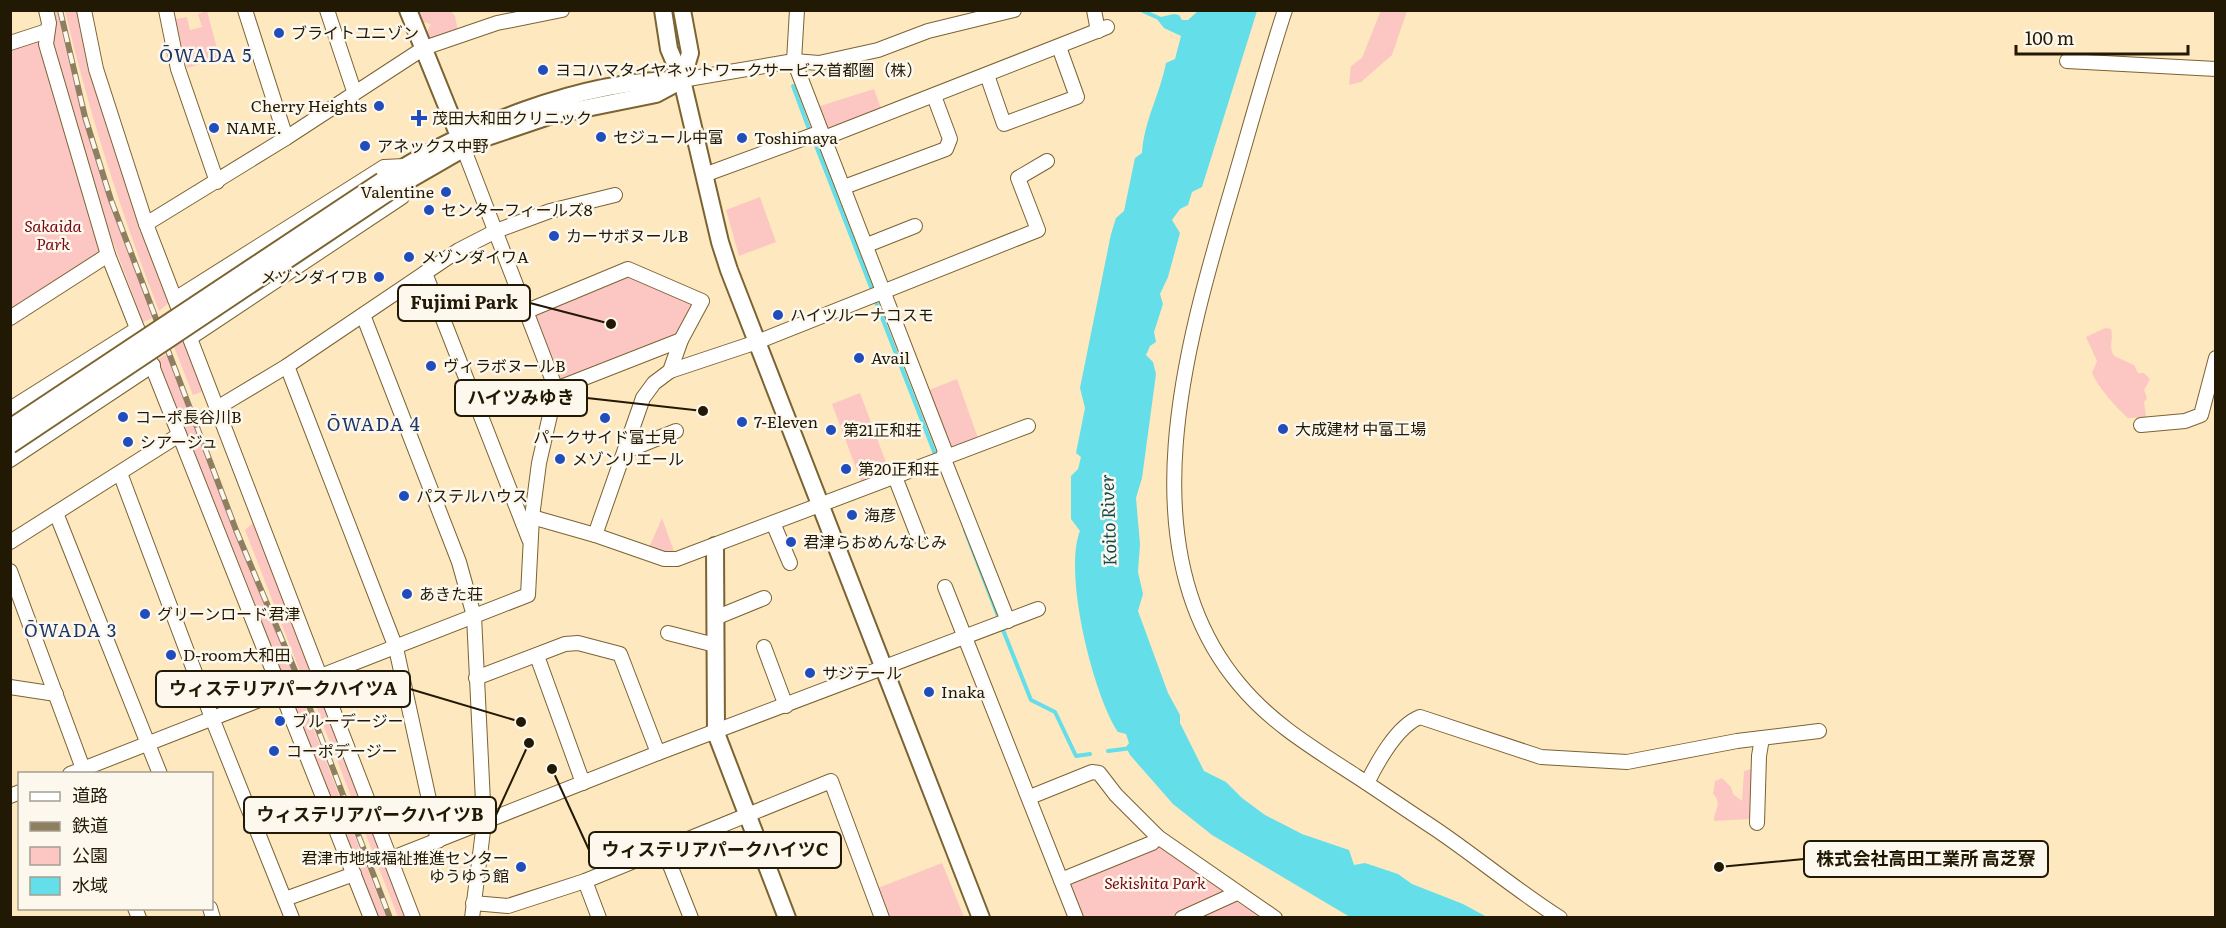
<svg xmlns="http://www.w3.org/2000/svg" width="2226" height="928" font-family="Literata,'Noto Sans JP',serif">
	<rect width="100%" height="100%" fill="#fee8bf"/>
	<g fill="#fcc7c3">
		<path d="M1381,10L1407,11L1392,55L1361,82L1349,85L1351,66L1362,58Z"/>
		<path d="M51,11H57C79,116 114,218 153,318L143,322L104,218L54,47Z"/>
		<path d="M65,11H78L170,302L159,311C121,213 89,113 65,11Z"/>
		<path d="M207,11L220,59L187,68L175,19L187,17L190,30L202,27L198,14Z"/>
		<path d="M413,11H451L455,16L458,31L434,40L428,38L426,33L431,24L421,22Z"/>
		<path d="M37,41L41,44L101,251L11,314V48Z"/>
		<path d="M874,89L882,111L828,128L820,106Z"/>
		<path d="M760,197L776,242L739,256L726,210Z"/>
		<path d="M627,275L690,303L692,307L678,331L672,337L561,380L536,318L539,310Z"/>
		<path d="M2105,328L2111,329C2114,339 2108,346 2114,356L2134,365L2138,373H2144L2150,379L2144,390L2147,398L2144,402L2146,417L2128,418C2114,405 2100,390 2092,373L2097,361L2086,337Z"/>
		<path d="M180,342H186L204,391L193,395L174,347Z"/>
		<path d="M167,354L295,680L287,683L283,680L158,362V359Z"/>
		<path d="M957,379L979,441L951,450L929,390Z"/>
		<path d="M860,393L890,473L862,484L832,404Z"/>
		<path d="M662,518L675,554L648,550Z"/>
		<path d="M255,521L312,673L305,675L299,669L245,530Z"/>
		<path d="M314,688L318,689L408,917H398L312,696Z"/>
		<path d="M300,694L386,917H375L290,699Z"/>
		<path d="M1751,769L1753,814L1749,819L1714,821C1714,809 1723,804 1713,794L1715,781L1722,778L1731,787L1733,794L1742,801L1744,771Z"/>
		<path d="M1157,845L1226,891L1223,897L1169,917L1081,918L1069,883Z"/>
		<path d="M942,863L964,917H889L878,888Z"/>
		<path d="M1235,901L1264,918H1194Z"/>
	</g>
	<path fill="#64dee9" d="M1198,11H1257L1202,187L1192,192L1188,205L1180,209L1172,220L1180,233L1168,277L1160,294L1163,304L1154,332L1156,342L1150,346L1146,355L1153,362L1156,374L1142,478L1136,498L1140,544L1138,572L1143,594L1138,611L1168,693L1180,715V723L1204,771L1226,782L1242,798L1265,815L1302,834L1349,850L1354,865L1365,863L1398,874L1412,884L1463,904L1487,917H1350L1212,835L1173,804L1130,755L1126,747L1129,743L1126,734L1118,732C1093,694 1063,573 1080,531L1071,519V476L1078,469L1081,457L1076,453L1085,408L1080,388L1111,234L1116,218L1124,211L1135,158L1142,153C1144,121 1160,94 1166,63L1175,59L1181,36L1164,28L1156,18L1174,14L1179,15L1182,20H1188Z"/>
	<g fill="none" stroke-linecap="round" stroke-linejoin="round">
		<g stroke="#64dee9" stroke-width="4">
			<path d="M1143,11L1161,19"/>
			<path d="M793,86L809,129"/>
			<path d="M815,143L871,287"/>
			<path d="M876,302L935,454"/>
			<path d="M965,530L998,616"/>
			<path d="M1003,630L1031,700L1055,712L1076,756L1090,754"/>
			<path d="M1108,751L1132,748"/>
		</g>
		<g stroke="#7b6332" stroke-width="16">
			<g id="minor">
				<path d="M46,10L49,23L46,44L108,255L371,918"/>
				<path d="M84,10L96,69L146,224L413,918"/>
				<path d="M166,10L178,69L217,182"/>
				<path d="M245,10L286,138"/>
				<path d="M327,10L354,91"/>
				<path d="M797,10L794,61L945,451L943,457L1008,621"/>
				<path d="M1094,10L1098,31"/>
				<path d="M1285,10C1266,68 1250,127 1233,185C1188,338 1124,547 1239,684C1271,723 1313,748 1356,776C1382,793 1408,811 1434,828C1477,857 1516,890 1560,918"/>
				<path d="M10,43L47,31"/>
				<path d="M2067,61L2216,69"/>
				<path d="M987,75L1004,124L1077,97L1059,47"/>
				<path d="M682,80L794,61L819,63L878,50L928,31L1014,10"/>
				<path d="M824,138L1107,27"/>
				<path d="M704,175L821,132"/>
				<path d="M844,187L946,149L950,139L934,96"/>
				<path d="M146,224L286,138L424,48L497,23L562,10"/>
				<path d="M867,245L915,226"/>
				<path d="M425,273L529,539"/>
				<path d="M175,299L384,167L405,166"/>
				<path d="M527,311L628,269L702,301L681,340L670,371L654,383L643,398L595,535"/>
				<path d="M363,315L459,562L474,616L484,823L472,918"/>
				<path d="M10,318L108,255"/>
				<path d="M190,338L402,197L410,179"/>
				<path d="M287,366L396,648L438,841"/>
				<path d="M670,371L757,342L1038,230L1018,178L1047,161"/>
				<path d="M556,389L681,340"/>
				<path d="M217,408L287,366L459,250L496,231L550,211L615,195"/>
				<path d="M10,409L137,329"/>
				<path d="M2141,425L2185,421L2201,415L2216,358"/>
				<path d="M626,451L676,431"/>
				<path d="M10,460L153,365"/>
				<path d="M120,473L212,718L292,918"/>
				<path d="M895,477L918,536"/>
				<path d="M56,513L160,774"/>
				<path d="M532,517L595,535L664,559H677L1028,426"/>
				<path d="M773,523L790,563"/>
				<path d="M10,542L179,435"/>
				<path d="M10,571L85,774"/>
				<path d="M945,587L1076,918"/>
				<path d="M715,618L764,598"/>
				<path d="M668,633L715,645"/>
				<path d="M764,647L786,706"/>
				<path d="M537,656L583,783"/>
				<path d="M476,678L565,644L578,643L620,654L658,753"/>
				<path d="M10,687L56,694"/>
				<path d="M70,774L528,595L532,517L539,463L556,389L463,147"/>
				<path d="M1367,783C1378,761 1397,726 1420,717L1541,757L1627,762L1737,741L1819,731"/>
				<path d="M10,796L20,792"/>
				<path d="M1030,797L1092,772L1099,773L1116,795L1158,837L1275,918"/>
				<path d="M1757,823L1759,756L1762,738"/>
				<path d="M664,850L691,918"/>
				<path d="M390,859L658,753L1038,609"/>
				<path d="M1061,880L1152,843L1158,837"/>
				<path d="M585,881L599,918"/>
				<path d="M285,899L354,874"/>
				<path d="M473,903L508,906L585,881L831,781L882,918"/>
				<path d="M135,908L139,918"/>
				<path d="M210,908L213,918"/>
				<path d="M1182,918L1237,893"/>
			</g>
		</g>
		<g stroke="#7b6332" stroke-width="20">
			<g id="tertiary">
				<path d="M408,10L463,146"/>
				<path d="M663,10L669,49L682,80L720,242L729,270L981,918"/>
				<path d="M382,181C463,128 582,79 681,80"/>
				<path d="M393,189L478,140L552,115L656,94L682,80L690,53L682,10"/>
				<path d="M715,546L716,733L787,918"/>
			</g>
		</g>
		<use href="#minor" stroke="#fff" stroke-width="14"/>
		<use href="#tertiary" stroke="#fff" stroke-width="16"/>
		<g stroke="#8f7f61" stroke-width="6">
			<path id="rail" d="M60,10L85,117L111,200L236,530L301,685L390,918"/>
		</g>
		<use href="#rail" stroke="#fdf8ed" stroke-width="4" stroke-dasharray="11" stroke-linecap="butt"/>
		<g stroke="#7b6332" stroke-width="20" stroke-linecap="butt">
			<g id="tertiary-bridge">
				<path d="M10,428L382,181"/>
				<path d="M10,445L393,189"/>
			</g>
		</g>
		<use href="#tertiary-bridge" stroke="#fff" stroke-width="16"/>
	</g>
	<g fill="#204dbb" stroke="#fdf8ed" stroke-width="2">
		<circle cx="279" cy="33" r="6"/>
		<circle cx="543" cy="70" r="6"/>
		<circle cx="379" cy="106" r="6"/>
		<path d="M416 109h6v6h6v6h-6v6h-6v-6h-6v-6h6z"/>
		<circle cx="214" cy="128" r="6"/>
		<circle cx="601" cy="137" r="6"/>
		<circle cx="742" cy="138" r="6"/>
		<circle cx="365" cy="146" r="6"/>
		<circle cx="446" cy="192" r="6"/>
		<circle cx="429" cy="210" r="6"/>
		<circle cx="554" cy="236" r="6"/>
		<circle cx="409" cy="257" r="6"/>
		<circle cx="379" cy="277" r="6"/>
		<circle cx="778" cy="315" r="6"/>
		<circle cx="859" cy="358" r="6"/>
		<circle cx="431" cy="366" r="6"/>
		<circle cx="123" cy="417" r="6"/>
		<circle cx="605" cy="418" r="6"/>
		<circle cx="742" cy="422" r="6"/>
		<circle cx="1283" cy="429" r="6"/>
		<circle cx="831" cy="430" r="6"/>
		<circle cx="128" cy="442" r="6"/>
		<circle cx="560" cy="459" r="6"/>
		<circle cx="846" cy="469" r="6"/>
		<circle cx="404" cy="496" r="6"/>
		<circle cx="852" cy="515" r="6"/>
		<circle cx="791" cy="542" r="6"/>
		<circle cx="407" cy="594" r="6"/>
		<circle cx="145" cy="614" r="6"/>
		<circle cx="171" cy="655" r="6"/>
		<circle cx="810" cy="673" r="6"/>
		<circle cx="929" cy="692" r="6"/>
		<circle cx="280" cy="721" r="6"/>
		<circle cx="274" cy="751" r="6"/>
		<circle cx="521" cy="867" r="6"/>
	</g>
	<g text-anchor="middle" stroke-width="5" stroke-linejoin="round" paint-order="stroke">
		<g font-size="16" fill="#221905" stroke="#fdf8ed" text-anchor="start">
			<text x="291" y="39">ブライトユニゾン</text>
			<text x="555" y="76">ヨコハマタイヤネットワークサービス首都圏（株）</text>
			<text x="367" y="112" text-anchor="end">Cherry Heights</text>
			<text x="432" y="124">茂田大和田クリニック</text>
			<text x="226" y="134">NAME.</text>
			<text x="613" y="143">セジュール中富</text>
			<text x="754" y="144">Toshimaya</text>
			<text x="377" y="152">アネックス中野</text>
			<text x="434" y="198" text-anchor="end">Valentine</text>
			<text x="441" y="216">センターフィールズ8</text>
			<text x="566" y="242">カーサボヌールB</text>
			<text x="421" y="263">メゾンダイワA</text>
			<text x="367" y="283" text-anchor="end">メゾンダイワB</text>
			<text x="790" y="321">ハイツルーナコスモ</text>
			<text x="871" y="364">Avail</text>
			<text x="443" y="372">ヴィラボヌールB</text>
			<text x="135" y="423">コーポ長谷川B</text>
			<text x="754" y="428">7-Eleven</text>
			<text x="1295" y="435">大成建材 中富工場</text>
			<text x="843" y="436">第21正和荘</text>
			<text x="605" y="443" text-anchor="middle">パークサイド富士見</text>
			<text x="140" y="448">シアージュ</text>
			<text x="572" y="465">メゾンリエール</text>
			<text x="858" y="475">第20正和荘</text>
			<text x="416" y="502">パステルハウス</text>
			<text x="864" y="521">海彦</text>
			<text x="803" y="548">君津らおめんなじみ</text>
			<text x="419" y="600">あきた荘</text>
			<text x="157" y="620">グリーンロード君津</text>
			<text x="183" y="661">D-room大和田</text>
			<text x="822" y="679">サジテール</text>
			<text x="941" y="698">Inaka</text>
			<text x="292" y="727">ブルーデージー</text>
			<text x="286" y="757">コーポデージー</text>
			<text x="509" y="864" text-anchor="end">君津市地域福祉推進センター<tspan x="509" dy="18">ゆうゆう館</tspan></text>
		</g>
		<g font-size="16" font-style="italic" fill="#760815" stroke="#fdf8ed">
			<text x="53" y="232">Sakaida<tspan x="53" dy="18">Park</tspan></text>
			<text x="1155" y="889">Sekishita Park</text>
		</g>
		<g font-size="18" letter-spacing="1.5" fill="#1c356b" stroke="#fdf8ed">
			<text x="206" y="62">ŌWADA 5</text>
			<text x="374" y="431">ŌWADA 4</text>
			<text x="71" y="637">ŌWADA 3</text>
		</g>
		<g font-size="18" font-style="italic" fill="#12494e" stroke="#fdf8ed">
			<text transform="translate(1109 520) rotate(-92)" y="6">Koito River</text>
		</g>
	</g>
	<path fill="none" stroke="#221905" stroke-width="2" d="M611 324L530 303M703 411L587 398M521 722L410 689M529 743L496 815M552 769L589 850M1719 867L1804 859"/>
	<g fill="#221905" stroke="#fdf8ed" stroke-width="2">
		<circle cx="611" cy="324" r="6"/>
		<circle cx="703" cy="411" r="6"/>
		<circle cx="521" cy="722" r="6"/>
		<circle cx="529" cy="743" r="6"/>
		<circle cx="552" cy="769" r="6"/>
		<circle cx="1719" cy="867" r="6"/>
	</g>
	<g fill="#fdf8ed" stroke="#221905" stroke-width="2">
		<rect x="398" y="285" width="132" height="36" rx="6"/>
		<rect x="455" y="380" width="132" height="36" rx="6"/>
		<rect x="156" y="671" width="254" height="36" rx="6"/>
		<rect x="244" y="797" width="252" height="36" rx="6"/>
		<rect x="589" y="832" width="252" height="36" rx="6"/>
		<rect x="1804" y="841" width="244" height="36" rx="6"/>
	</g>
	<g font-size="18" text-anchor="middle" font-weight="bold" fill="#221905">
		<text x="464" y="309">Fujimi Park</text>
		<text x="521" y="404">ハイツみゆき</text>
		<text x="283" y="695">ウィステリアパークハイツA</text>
		<text x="370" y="821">ウィステリアパークハイツB</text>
		<text x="715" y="856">ウィステリアパークハイツC</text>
		<text x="1926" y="865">株式会社高田工業所 高芝寮</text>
	</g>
	<rect width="2226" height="928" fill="none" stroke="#221905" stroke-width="24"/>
	<rect x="18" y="772" width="195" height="138" fill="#fdf8ed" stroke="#a59f90" stroke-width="1.5"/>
	<rect x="30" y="792" width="30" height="9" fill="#ffffff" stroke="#a59f90" stroke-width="1.5"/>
	<text x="72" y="802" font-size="18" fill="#221905">道路</text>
	<rect x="30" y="822" width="30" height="9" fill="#8f7f61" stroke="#a59f90" stroke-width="1.5"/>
	<text x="72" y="832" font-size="18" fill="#221905">鉄道</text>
	<rect x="30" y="847" width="30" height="18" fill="#fcc7c3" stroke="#a59f90" stroke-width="1.5"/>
	<text x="72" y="862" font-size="18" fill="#221905">公園</text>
	<rect x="30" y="877" width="30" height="18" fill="#64dee9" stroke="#a59f90" stroke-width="1.5"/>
	<text x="72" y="892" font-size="18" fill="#221905">水域</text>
	<path d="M2016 45v9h172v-9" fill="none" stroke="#221905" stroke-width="3"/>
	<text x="2025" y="45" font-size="18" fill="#221905" stroke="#fdf8ed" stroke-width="4.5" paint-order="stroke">100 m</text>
</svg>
